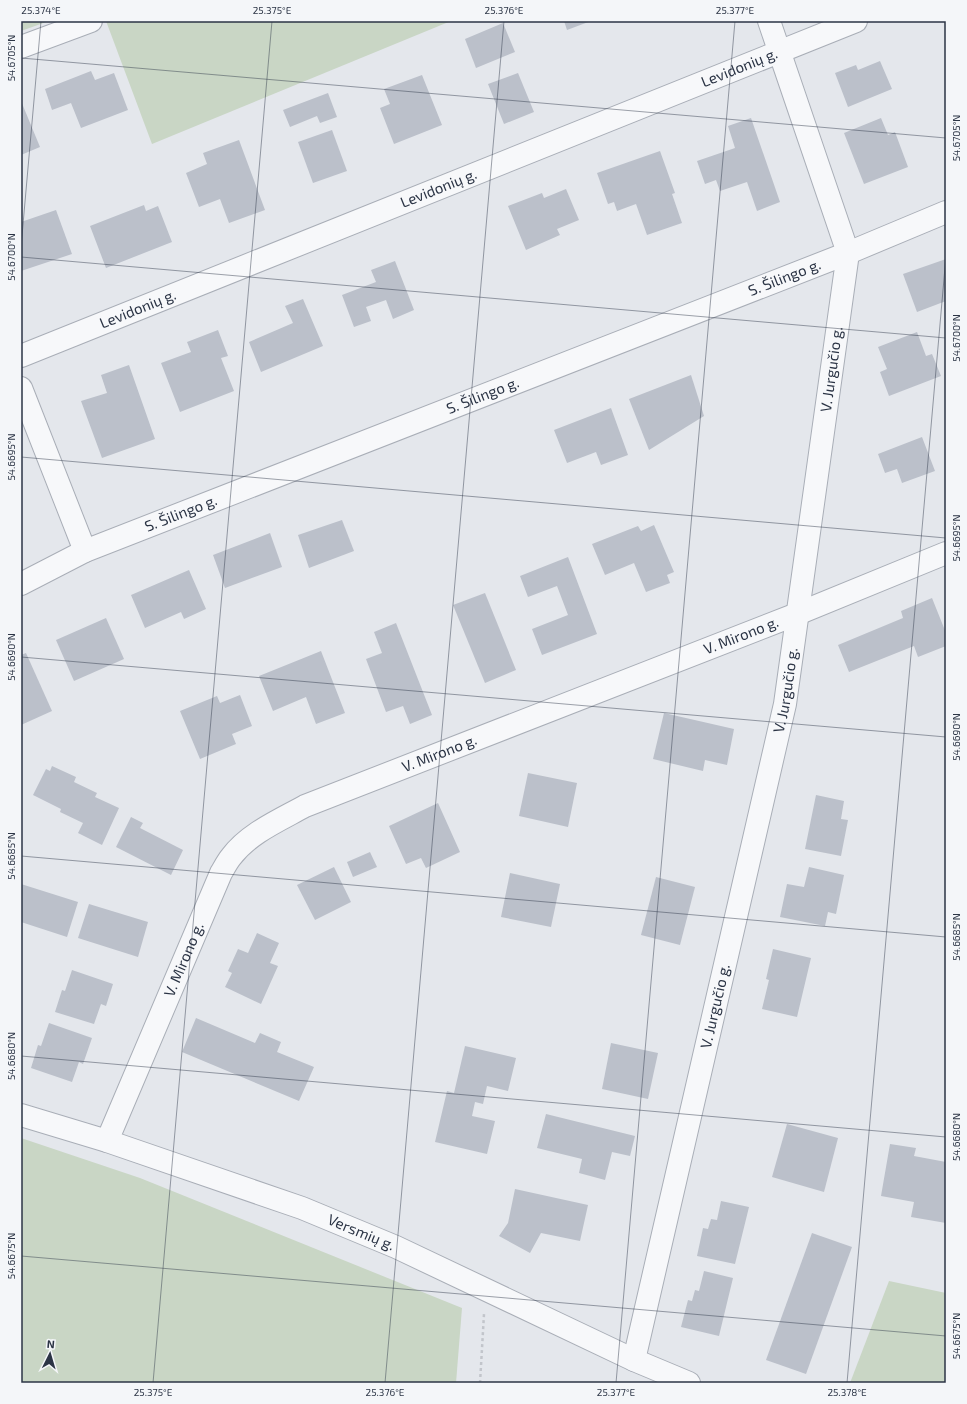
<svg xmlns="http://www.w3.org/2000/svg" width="967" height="1404" font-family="'Exo 2',sans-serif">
	<rect width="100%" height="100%" fill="#e4e7ec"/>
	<g fill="#c9d6c5">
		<path d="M21,21H49L21,31Z"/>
		<path d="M106,21H451L152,144Z"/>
		<path d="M21,1138L140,1178L462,1308L456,1383H21Z"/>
		<path d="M889,1281L946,1293V1383H850Z"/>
	</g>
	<g fill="#bbc0ca">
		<path d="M564,21H591L567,30Z"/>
		<path d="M503,23L515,52L476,68L465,39Z"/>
		<path d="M880,61L892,89L848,107L835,73L856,65L858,70Z"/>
		<path d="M91,71L95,80L114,73L128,110L81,128L71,103L52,110L45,89Z"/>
		<path d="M518,73L534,112L504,124L488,84Z"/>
		<path d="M422,75L442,125L394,144L380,108L390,104L384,89Z"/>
		<path d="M328,93L337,117L320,123L317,116L290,127L283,110Z"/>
		<path d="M21,101L40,147L21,155Z"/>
		<path d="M751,118L780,202L757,211L747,182L720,191L716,180L705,184L697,161L735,148L728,126Z"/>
		<path d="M881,118L888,135L895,132L908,167L864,184L844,133Z"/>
		<path d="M332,130L347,171L313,183L298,142Z"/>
		<path d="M239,140L265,210L229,223L220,199L199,207L186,173L207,164L203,153Z"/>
		<path d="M660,151L675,193L672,194L682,223L647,235L636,204L617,211L614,202L608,204L597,173Z"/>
		<path d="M566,189L579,220L557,229L560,235L526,250L508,206L542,193L544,198Z"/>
		<path d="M144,205L146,211L158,206L172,242L106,268L90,226Z"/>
		<path d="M56,210L72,254L21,271V222Z"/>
		<path d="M946,259V301L917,312L903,274Z"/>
		<path d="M395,261L414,310L393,319L386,300L366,307L371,321L354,327L342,295L376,282L371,270Z"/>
		<path d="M303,299L323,346L261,372L249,342L293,323L285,306Z"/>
		<path d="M218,330L228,356L221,358L234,391L180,412L161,363L191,352L187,342Z"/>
		<path d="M917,332L926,356L932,354L941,376L889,396L880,372L887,369L878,347Z"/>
		<path d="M129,365L155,439L102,458L81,401L107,393L101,375Z"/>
		<path d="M691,375L704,416L649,450L629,399Z"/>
		<path d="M611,408L628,455L601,465L596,452L567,463L554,430Z"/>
		<path d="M922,437L935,471L902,483L897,469L885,473L878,454Z"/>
		<path d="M342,520L354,551L309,568L298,535Z"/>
		<path d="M654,525L674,572L667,575L670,583L646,592L634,563L605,575L592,544L638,526L641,531Z"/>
		<path d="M270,533L282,567L225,588L213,555Z"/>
		<path d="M568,557L597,634L542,655L532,629L568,615L557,586L528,597L520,576Z"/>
		<path d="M189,570L206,609L184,619L181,612L145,628L131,595Z"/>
		<path d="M485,593L516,670L485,683L453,605Z"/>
		<path d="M932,598L946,633V646L918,657L914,646L849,672L838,645L903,618L901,611Z"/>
		<path d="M106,618L124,659L74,681L56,640Z"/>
		<path d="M396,623L432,715L410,724L403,706L386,712L366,659L382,653L374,632Z"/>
		<path d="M321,651L345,713L316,724L306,697L273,711L259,676Z"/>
		<path d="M26,653L52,711L21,725V655Z"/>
		<path d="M240,695L252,726L232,734L236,744L200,759L180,711L217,696L220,703Z"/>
		<path d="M664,713L734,729L727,765L705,760L703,771L653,759Z"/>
		<path d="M52,766L76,777L74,782L97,793L95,797L119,808L102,845L78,833L83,823L60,812L61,809L33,795L46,769L50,771Z"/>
		<path d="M528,773L577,783L568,827L519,816Z"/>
		<path d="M816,795L844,801L841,819L848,820L841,856L805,849Z"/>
		<path d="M438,803L460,852L426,868L421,858L406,864L389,826Z"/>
		<path d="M131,817L143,823L140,828L183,850L171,875L116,847Z"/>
		<path d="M370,852L377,867L353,877L347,862Z"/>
		<path d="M334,867L351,902L315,920L297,885Z"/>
		<path d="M809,867L844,875L836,914L828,912L825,926L780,917L787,884L804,887Z"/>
		<path d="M510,873L560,884L551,927L501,917Z"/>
		<path d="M656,877L695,887L680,945L641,935Z"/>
		<path d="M21,884L78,902L67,937L21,922Z"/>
		<path d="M89,904L148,922L138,957L78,938Z"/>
		<path d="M257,933L279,943L270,963L278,966L261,1004L225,987L232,973L228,971L238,949L248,953Z"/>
		<path d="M773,949L811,958L797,1017L762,1009L769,980L766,979Z"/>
		<path d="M72,970L113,984L106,1006L101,1004L94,1024L55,1012L62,990L65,991Z"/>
		<path d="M196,1018L255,1043L260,1033L281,1042L277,1052L314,1067L299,1101L182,1052Z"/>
		<path d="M49,1023L92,1038L83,1064L79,1062L72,1082L31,1068L38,1045L41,1046Z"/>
		<path d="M611,1043L658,1053L648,1099L602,1089Z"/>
		<path d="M465,1046L516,1058L508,1091L487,1086L483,1104L475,1102L472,1116L495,1121L487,1154L435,1142L447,1091L454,1093Z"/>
		<path d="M546,1114L635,1136L630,1156L612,1152L605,1180L579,1173L582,1159L537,1148Z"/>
		<path d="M787,1124L838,1138L824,1192L772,1177Z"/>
		<path d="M890,1144L916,1148L914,1156L946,1162V1223L911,1217L914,1202L881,1196Z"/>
		<path d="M515,1189L588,1205L580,1241L541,1233L530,1253L499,1236L508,1223Z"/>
		<path d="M721,1201L749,1207L735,1264L697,1256L703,1228L708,1229L711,1219L717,1220Z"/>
		<path d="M812,1233L852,1247L806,1374L766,1360Z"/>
		<path d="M704,1271L733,1278L719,1336L681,1327L688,1300L692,1301L695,1290L699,1291Z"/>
	</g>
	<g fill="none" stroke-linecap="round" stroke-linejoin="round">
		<g stroke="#a9aeb7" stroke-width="24">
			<g id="street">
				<path d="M21,47L91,21"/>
				<path id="s1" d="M21,356L856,21"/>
				<path d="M21,388L85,551"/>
				<path id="s2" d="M21,584L85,551L848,253L946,212"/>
				<path id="s3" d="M21,1115L107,1141L302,1208L396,1247L634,1360L689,1383"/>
				<path id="s4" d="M107,1141L221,873C224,868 227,862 231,857C249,833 280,820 305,806L797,614L946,553"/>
				<path id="s5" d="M634,1360L785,704L848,253L769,21"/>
			</g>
		</g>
		<path stroke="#c2c5cb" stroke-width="2.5" stroke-dasharray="3 3" stroke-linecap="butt" d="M480,1383L484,1314"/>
		<use href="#street" stroke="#f7f8fa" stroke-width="22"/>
	</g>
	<path fill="none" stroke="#2b3445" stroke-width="1" stroke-opacity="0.45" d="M21,58L946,138M21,247L41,21M21,257L946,338M21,457L946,538M21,657L946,737M21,856L946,937M21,1056L946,1137M21,1256L946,1336M153,1383L272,21M385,1383L504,21M616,1383L735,21M847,1383L946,256"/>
	<g text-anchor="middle" stroke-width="4" stroke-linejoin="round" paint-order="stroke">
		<g font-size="15" fill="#2b3445" stroke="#f4f6f9">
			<text dy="5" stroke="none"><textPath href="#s1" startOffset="774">Levidonių g.</textPath></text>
			<text dy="5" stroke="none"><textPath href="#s1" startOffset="450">Levidonių g.</textPath></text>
			<text dy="5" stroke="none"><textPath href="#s2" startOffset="823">S. Šilingo g.</textPath></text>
			<text dy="5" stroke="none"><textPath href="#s1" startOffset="126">Levidonių g.</textPath></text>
			<text dy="5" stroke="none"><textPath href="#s5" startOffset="1011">V. Jurgučio g.</textPath></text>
			<text dy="5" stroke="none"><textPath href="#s2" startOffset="499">S. Šilingo g.</textPath></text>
			<text dy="5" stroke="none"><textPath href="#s2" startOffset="175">S. Šilingo g.</textPath></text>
			<text dy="5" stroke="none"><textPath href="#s4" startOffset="869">V. Mirono g.</textPath></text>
			<text dy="5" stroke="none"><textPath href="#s5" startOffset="687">V. Jurgučio g.</textPath></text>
			<text dy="5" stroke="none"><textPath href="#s4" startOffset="545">V. Mirono g.</textPath></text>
			<text dy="5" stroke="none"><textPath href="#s4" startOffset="197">V. Mirono g.</textPath></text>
			<text dy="5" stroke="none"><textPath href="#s5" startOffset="363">V. Jurgučio g.</textPath></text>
			<text dy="5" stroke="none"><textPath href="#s3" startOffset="360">Versmių g.</textPath></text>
		</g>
	</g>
	<rect width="967" height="1404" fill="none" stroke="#f4f6f9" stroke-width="44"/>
	<g transform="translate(50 1354) rotate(5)" stroke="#f4f6f9" stroke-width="3" paint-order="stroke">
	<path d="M0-3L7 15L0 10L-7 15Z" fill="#2b3445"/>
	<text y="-6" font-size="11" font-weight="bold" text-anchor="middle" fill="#2b3445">N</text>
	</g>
	<rect x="22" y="22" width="923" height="1360" fill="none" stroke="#2b3445" stroke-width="1.5"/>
	<g font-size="10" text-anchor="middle" fill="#2b3445">
		<text x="41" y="14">25.374°E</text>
		<text x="272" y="14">25.375°E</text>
		<text x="504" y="14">25.376°E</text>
		<text x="735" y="14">25.377°E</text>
		<text transform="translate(11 58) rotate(-90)" y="4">54.6705°N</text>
		<text transform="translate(956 138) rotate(-90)" y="4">54.6705°N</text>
		<text transform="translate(11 257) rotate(-90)" y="4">54.6700°N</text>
		<text transform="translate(956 338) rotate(-90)" y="4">54.6700°N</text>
		<text transform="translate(11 457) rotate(-90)" y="4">54.6695°N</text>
		<text transform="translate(956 538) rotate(-90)" y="4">54.6695°N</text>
		<text transform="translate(11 657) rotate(-90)" y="4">54.6690°N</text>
		<text transform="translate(956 737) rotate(-90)" y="4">54.6690°N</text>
		<text transform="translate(11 856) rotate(-90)" y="4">54.6685°N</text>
		<text transform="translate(956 937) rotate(-90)" y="4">54.6685°N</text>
		<text transform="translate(11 1056) rotate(-90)" y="4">54.6680°N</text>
		<text transform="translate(956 1137) rotate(-90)" y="4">54.6680°N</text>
		<text transform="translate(11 1256) rotate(-90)" y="4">54.6675°N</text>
		<text transform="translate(956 1336) rotate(-90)" y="4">54.6675°N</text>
		<text x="153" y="1396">25.375°E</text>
		<text x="385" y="1396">25.376°E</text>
		<text x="616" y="1396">25.377°E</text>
		<text x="847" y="1396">25.378°E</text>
	</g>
</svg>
